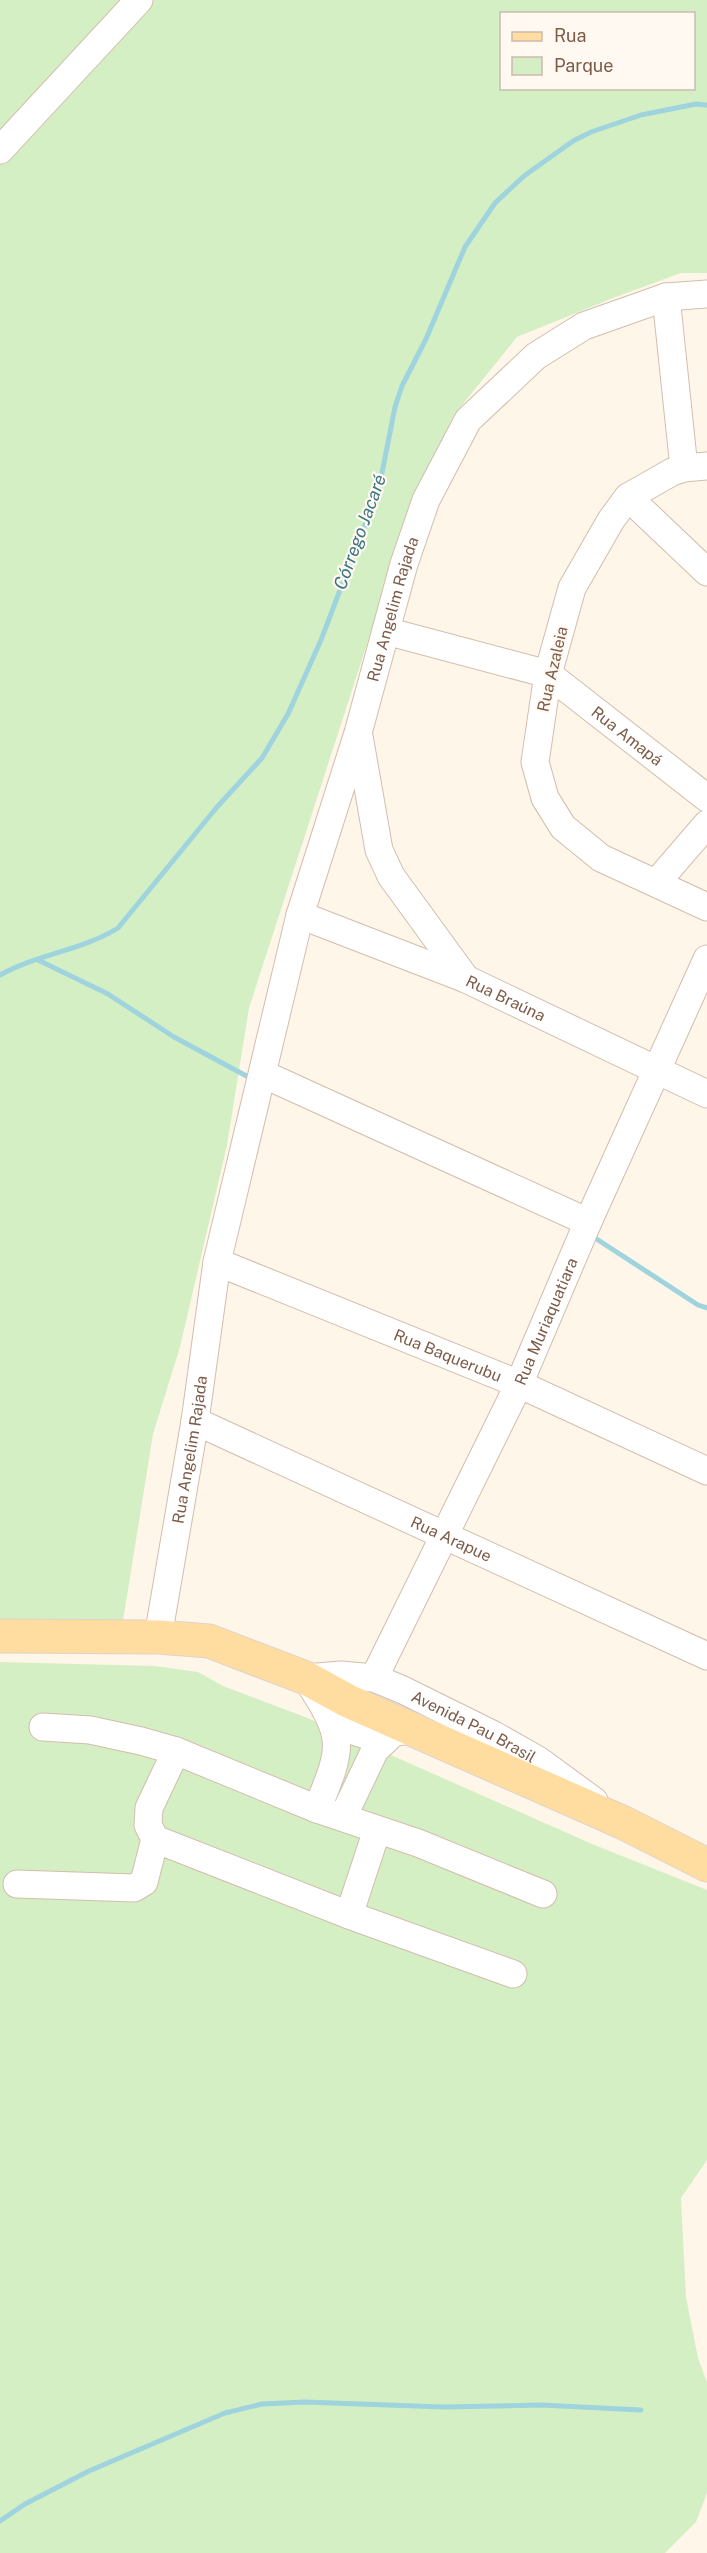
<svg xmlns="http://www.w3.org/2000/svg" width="707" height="2553" font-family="'Public Sans',sans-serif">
	<rect width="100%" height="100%" fill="#fef6e8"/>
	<g fill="#d5efc4" fill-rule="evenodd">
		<path d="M0,0H707V273H681L613,298L517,337L454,415L415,496L249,1008L227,1145L180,1347L153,1434L123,1621L0,1628ZM502,14H694V88H502Z"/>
		<path d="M0,1662L155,1666L198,1672L223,1686L305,1717L592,1844L707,1890V2160L681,2198L686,2297L698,2358L707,2382V2493L696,2522L665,2553H0Z"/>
	</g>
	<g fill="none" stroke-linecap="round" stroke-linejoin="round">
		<g stroke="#9fd4de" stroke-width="5">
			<path d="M38,960L108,994L174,1037L252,1079"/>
			<path d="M0,975C37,954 81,951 118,928L217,807L262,758L288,714L321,640L379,488L395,407L402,386L426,339L465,247L495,203L524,176L573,141L591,132L641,115L696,104L707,105"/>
			<path d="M592,1236L698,1305L707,1308"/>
			<path d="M0,2521L25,2504L89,2471L225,2413L262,2404L305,2402L443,2407L541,2405L641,2410"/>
		</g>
		<g stroke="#d3bdac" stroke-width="29">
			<g id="minor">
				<path d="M0,150L139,0"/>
				<path d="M666,297L684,468"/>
				<path d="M707,466L684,468L672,472L628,497L611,520L572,588L548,674L535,762L545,798L563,827L601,858L707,907"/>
				<path d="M628,497L707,572"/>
				<path id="s1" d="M386,631L548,674L707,798"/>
				<path d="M359,736L379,850L391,876L466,979"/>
				<path d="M657,882L707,824"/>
				<path id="s2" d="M300,915L466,979L707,1094"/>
				<path d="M263,1074L588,1222"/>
				<path id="s3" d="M217,1262L519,1384L707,1471"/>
				<path id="s4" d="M195,1421L707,1656"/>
				<path id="s5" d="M158,1637L195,1421L217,1262L300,915L358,733L404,564L426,500L468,420L536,356L584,326L666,297L707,294"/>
				<path id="s6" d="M374,1678L519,1384L588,1222L707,959"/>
				<path d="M331,1716L350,1730L384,1741"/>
				<path d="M43,1727L90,1730L141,1741L176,1751L317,1809L418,1843L543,1894"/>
				<path d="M176,1751L149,1808L148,1825L155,1839L349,1915L513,1974"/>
				<path id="s7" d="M317,1809C345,1743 344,1737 306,1678L341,1675L374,1678L403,1690L494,1735L538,1760L594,1801"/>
				<path d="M343,1817L375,1750L393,1733L414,1729"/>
				<path d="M17,1884L134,1888L144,1882L155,1839"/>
				<path d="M349,1915L377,1830"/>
			</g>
		</g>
		<g stroke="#ddd4cf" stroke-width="35">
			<path id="major" d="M0,1636L158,1637L209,1641L306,1678L348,1701L624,1823L707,1865"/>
		</g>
		<use href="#minor" stroke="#fff" stroke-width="27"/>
		<use href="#major" stroke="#ffdc9f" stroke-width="33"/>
	</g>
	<g text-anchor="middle" stroke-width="4.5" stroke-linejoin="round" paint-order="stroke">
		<g font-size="16" fill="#7d5b48" stroke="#fff9f1">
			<text dy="6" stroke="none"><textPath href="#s5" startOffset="1056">Rua Angelim Rajada</textPath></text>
			<text transform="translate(552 669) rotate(-77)" y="6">Rua Azaleia</text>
			<text dy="6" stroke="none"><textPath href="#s1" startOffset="268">Rua Amapá</textPath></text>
			<text dy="6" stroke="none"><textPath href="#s2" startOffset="222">Rua Braúna</textPath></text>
			<text dy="6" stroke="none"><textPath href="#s6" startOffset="396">Rua Muriaquatiara</textPath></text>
			<text dy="6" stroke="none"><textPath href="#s3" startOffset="249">Rua Baquerubu</textPath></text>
			<text dy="6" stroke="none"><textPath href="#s5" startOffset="190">Rua Angelim Rajada</textPath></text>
			<text dy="6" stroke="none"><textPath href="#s4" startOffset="282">Rua Arapue</textPath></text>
			<text dy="6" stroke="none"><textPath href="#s7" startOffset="321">Avenida Pau Brasil</textPath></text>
		</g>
		<g font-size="18" font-style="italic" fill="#3a7683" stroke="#fff9f1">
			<text transform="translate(360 532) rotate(-70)" y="6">Córrego Jacaré</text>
		</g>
	</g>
	<rect x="500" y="12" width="195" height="78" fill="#fff9f1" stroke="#cbbaad" stroke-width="1.5"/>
	<rect x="512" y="32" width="30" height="9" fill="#ffdc9f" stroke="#cbbaad" stroke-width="1.5"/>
	<text x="554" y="42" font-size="18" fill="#7d5b48">Rua</text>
	<rect x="512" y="57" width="30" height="18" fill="#d5efc4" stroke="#cbbaad" stroke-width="1.5"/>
	<text x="554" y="72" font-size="18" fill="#7d5b48">Parque</text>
</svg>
